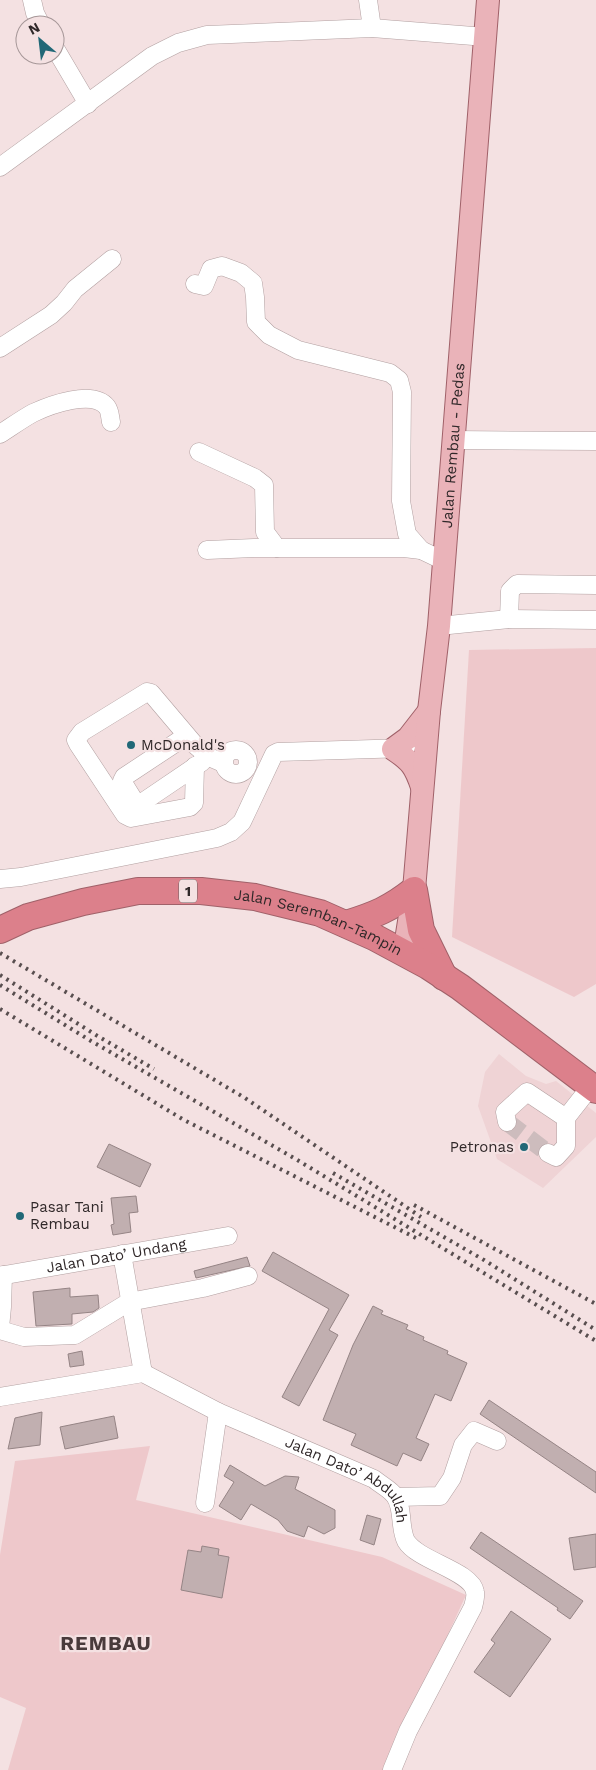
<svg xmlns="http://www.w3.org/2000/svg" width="596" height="1770" font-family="'Work Sans',sans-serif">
	<rect width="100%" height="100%" fill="#f4e1e2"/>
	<path fill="#efd3d5" d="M499,1054L526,1076L546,1084L556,1081L596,1113V1137L543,1188L497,1159L478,1106L485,1072Z"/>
	<g fill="#eec8cb">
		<path d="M596,648V984L574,997L452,937L469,650Z"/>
		<path d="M150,1446L136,1500L382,1557L466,1595L386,1770H8L26,1708L0,1697V1555L15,1461Z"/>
	</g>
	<g fill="#c1afb0" stroke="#958485">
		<path d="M109,1144L151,1164L140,1187L97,1167Z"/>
		<path d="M136,1196L138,1212L129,1213L131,1232L113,1235L111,1225L114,1224L111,1198Z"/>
		<path d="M273,1252L349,1295L329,1330L338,1335L299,1406L282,1397L329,1309L262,1271Z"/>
		<path d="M247,1257L250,1266L196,1278L194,1271Z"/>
		<path d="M70,1288V1297L98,1295L99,1308L93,1312L72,1314V1324L36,1326L33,1292Z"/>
		<path d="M373,1306L383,1311L381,1314L408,1325L406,1329L424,1337L423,1340L448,1351L447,1354L467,1363L451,1401L435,1394L416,1438L429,1444L421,1461L403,1453L397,1466L351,1445L356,1434L323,1420L353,1345Z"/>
		<path d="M82,1351L84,1365L70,1367L68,1354Z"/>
		<path d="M489,1400L596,1472V1493L480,1414Z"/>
		<path d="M42,1412L40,1445L8,1449L15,1418Z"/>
		<path d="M114,1416L118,1438L65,1449L60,1427Z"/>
		<path d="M230,1465L265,1486L285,1476L299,1477L295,1489L335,1510V1528L324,1534L308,1526L304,1537L287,1531L278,1520L251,1504L241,1520L219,1506L234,1482L224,1476Z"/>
		<path d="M367,1515L381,1519L374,1545L360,1540Z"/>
		<path d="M481,1532L583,1601L570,1619L557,1610L558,1608L470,1548Z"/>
		<path d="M596,1534V1567L574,1570L569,1538Z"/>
		<path d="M202,1546L219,1549L218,1555L229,1557L222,1598L181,1590L188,1550L201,1552Z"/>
		<path d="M511,1611L551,1639L510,1697L474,1672L495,1643L491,1640Z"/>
	</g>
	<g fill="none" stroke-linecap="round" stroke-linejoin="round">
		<path stroke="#cdbcbd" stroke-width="18" stroke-dasharray="18 9" stroke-linecap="butt" d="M507,1122L548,1153"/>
		<g stroke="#b2a0a1" stroke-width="19">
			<g id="minor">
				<path d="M32,0L35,13L41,25"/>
				<path d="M368,0L372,28"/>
				<path d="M55,48L88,104"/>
				<path d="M0,167L152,56L178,43L207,35L372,28L486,37"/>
				<path d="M195,284L204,286L211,269L222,266L241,273L253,283L255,297L256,322L269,335L298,350L390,373L399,380L402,392L401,501L407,534L421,550"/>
				<path d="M0,348L51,315L64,303L75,289L112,259"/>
				<path d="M0,434C11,427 22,419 33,413C50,405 93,389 107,407C110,411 110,417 111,422"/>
				<path d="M454,440L596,441"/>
				<path d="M199,452L255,478L264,485L265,532L277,548"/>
				<path d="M207,550L254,548H404L421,550L444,561"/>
				<path d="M509,619L510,591L517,584L596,585"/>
				<path d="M439,626L509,619L596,620"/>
				<path d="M186,736L124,777L122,781L135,802L138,803L143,802L202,762"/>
				<circle cx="236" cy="762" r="12"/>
				<path d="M195,766L194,803L190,807L131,818L125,815L78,744L76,740L82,732L147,692L151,693L195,745L209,757L223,763"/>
				<path d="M0,879L21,877L217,838L231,832L242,822L274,754L278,752L406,748"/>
				<path d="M507,1122L505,1112L527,1092L566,1118"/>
				<path d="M548,1153L556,1157L566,1146V1118L591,1086"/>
				<path d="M122,1254L143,1373"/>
				<path id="s1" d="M0,1276L228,1236"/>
				<path d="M0,1328L2,1307L3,1275"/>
				<path d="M0,1330L24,1337L75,1335L129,1302L203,1288L248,1276"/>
				<path id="s2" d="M0,1397L143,1373L218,1412L374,1479C381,1485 390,1489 395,1496C404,1509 399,1527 406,1541C418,1561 472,1571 475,1592C476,1596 474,1603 473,1607L408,1731L392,1770"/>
				<path d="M396,1497L440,1496L452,1478L463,1445L474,1431L497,1441"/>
				<path d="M205,1503L218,1412"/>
			</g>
		</g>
		<g stroke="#a06169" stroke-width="24">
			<g id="major">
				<path d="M422,787C415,766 411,761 393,749L408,738L429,711"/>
				<path id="s3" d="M404,953L414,890L429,711L439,626L488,0"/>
			</g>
		</g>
		<g stroke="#a06169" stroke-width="28">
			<g id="highway">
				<path d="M346,924C375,915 390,909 414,890L421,930L444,977"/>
				<path id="s4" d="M0,930L28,917L83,902L138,891H201L255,897L320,913L374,937L428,966L460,987L596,1090"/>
			</g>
		</g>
		<use href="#minor" stroke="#fff" stroke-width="18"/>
		<use href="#major" stroke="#eab3b9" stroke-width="22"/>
		<use href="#highway" stroke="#dc808b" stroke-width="26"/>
		<g stroke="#584e4f" stroke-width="4" stroke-dasharray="2.5 5" stroke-linecap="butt">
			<path d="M0,953L245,1098L421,1217"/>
			<path d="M0,975L96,1035L154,1069"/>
			<path d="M0,985L91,1041L294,1158L596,1341"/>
			<path d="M0,1009L184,1120L416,1238"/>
			<path d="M333,1173L484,1260L596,1330"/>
			<path d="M414,1205L596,1304"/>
		</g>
	</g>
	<g fill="#216877" stroke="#f4e1e2" stroke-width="2">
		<circle cx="131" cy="745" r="5"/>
		<circle cx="524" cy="1147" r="5"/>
		<circle cx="20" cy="1216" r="5"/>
	</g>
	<g text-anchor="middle" stroke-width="4.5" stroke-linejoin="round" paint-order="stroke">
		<rect fill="#f4e1e2" stroke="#6b6060" stroke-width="1" x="179" y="879.5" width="18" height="23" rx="4"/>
		<g font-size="14" font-weight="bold" fill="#302829">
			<text x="188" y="896">1</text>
		</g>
		<g font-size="15" fill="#302829" stroke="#f4e1e2">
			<text dy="5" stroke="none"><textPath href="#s3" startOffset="510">Jalan Rembau - Pedas</textPath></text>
			<text dy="5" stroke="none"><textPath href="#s4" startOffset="329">Jalan Seremban-Tampin</textPath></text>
			<text dy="5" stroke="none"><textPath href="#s1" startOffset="118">Jalan Dato’ Undang</textPath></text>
			<text dy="5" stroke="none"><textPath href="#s2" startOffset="379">Jalan Dato’ Abdullah</textPath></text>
		</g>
		<g font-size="15" fill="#302829" stroke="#f4e1e2" text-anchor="start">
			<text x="141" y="750">McDonald's</text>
			<text x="514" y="1152" text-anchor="end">Petronas</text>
			<text x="30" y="1212">Pasar Tani<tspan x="30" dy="17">Rembau</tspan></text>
		</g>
		<g font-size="20" font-weight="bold" letter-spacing="1" fill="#493a3b" stroke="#f4e1e2">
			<text x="106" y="1650">REMBAU</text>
		</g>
	</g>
	<g transform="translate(40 40) rotate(332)"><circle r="24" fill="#f4e1e2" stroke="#a69798"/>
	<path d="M0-4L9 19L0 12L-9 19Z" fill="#216877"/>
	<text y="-8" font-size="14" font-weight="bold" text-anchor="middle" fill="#302829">N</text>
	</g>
</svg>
